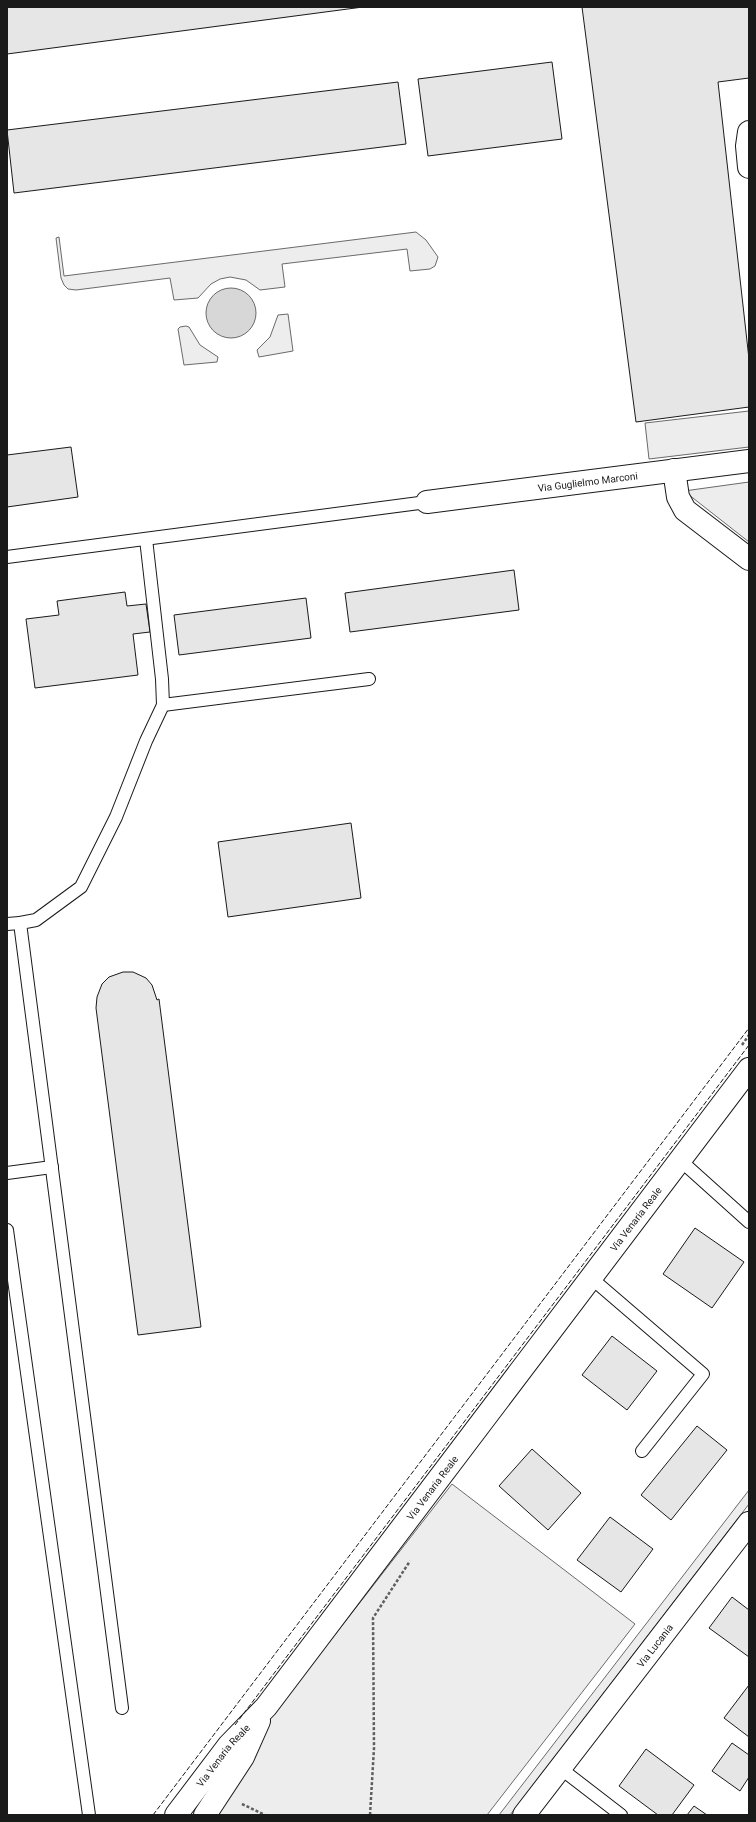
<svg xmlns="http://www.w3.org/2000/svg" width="756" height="1822" font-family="Roboto,sans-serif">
	<rect width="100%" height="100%" fill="#fff"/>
	<g fill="#ededed" stroke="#6a6a6a">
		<path d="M416,232L426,240L438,257L435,266L430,269L410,271L407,249L282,264L285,287L260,290L246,280L230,277L220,279L211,284L198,298L174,300L170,278L76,290L68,289L64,285L61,278L56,238L59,237L64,276Z"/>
		<path d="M288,314L293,351L259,357L257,350L270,337L278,315Z"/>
		<path d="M186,326L189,327L200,345L218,357L217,362L184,365L178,329L180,327Z"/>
		<path d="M749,411V447L649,459L645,423Z"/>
		<path d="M749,482V542L684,491Z"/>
		<path d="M452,1484L635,1624L487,1815H201L222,1780Z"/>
		<path d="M749,1490V1504L510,1815H499Z"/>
	</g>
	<circle fill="#d7d7d7" stroke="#6a6a6a" cx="231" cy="313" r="25"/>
	<g fill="#e6e6e6" stroke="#1a1a1a">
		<path d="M7,7H363L7,54Z"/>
		<path d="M582,7H749V78L718,82L749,359V407L636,422Z"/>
		<path d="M552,62L562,139L428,156L418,79Z"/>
		<path d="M398,82L406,144L14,193L7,130Z"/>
		<path d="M71,447L78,497L7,507V455Z"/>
		<path d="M514,570L519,610L350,632L345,593Z"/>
		<path d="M125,592L127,606L146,604L150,632L133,634L138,675L35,688L26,619L59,615L57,601Z"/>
		<path d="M306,598L311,638L179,655L174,615Z"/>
		<path d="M351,823L361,898L228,917L218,842Z"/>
		<path d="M123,972H133L146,978L152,985L157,1000L159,999L201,1327L138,1335L96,1008L97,997L102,984L109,977Z"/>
		<path d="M695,1228L744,1262L712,1308L663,1274Z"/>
		<path d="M612,1336L657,1371L627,1410L582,1375Z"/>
		<path d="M697,1426L727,1450L671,1520L641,1495Z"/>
		<path d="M532,1449L581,1493L548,1530L499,1486Z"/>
		<path d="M610,1517L653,1549L621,1592L577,1560Z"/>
		<path d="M732,1597L749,1610V1657L709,1628Z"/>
		<path d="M749,1685V1737L724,1718Z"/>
		<path d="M732,1743L749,1755V1777L740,1791L712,1771Z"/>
		<path d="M646,1749L694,1785L672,1815H658L619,1786Z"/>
		<path d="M694,1806L707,1815H687Z"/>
	</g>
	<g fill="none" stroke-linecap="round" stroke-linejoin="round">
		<g stroke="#1a1a1a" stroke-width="14">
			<g id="lane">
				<path d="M146,539L162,679L163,705L369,679"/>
				<path d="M7,557L427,502"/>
				<path d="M7,924L20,923"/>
				<path d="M680,1160L749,1222"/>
				<path d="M7,1173L52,1167"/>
				<path d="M7,1230L89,1815"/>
				<path d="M590,1277L703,1374L642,1451"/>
				<path d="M122,1708L20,923L36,920L81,887L116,817L146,741L163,705"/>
				<path d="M560,1768L621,1815"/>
			</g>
		</g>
		<g stroke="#1a1a1a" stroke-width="24">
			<g id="street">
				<path d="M749,132L747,146L749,167"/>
				<path d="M674,470L678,497L685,510L749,559"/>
				<path id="s1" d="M427,502L749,461"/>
				<path id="s2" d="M524,1815L749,1523"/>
			</g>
		</g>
		<g stroke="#1a1a1a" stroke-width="24">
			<g id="secondary">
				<path id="s3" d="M176,1815L229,1745L266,1707L749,1069"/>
				<path d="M205,1815L243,1757L259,1721"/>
			</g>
		</g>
		<g stroke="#5f5f5f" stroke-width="2.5" stroke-dasharray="3 2" stroke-linecap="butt">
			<path d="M742,1045L749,1035"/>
			<path d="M242,1804L265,1815"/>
			<path d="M370,1815L374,1748L373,1618L410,1561"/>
		</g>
		<use href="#lane" stroke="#fff" stroke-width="12"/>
		<use href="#street" stroke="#fff" stroke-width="22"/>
		<use href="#secondary" stroke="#fff" stroke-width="22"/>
		<g stroke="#1a1a1a" stroke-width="1" stroke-dasharray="5 2" stroke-linecap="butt">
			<path d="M235,1725L749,1045"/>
			<path d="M153,1815L749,1028"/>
		</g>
	</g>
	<g text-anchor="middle" stroke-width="3" stroke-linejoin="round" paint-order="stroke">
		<g font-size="10" fill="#1a1a1a" stroke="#fff">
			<text dy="4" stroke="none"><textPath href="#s1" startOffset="162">Via Guglielmo Marconi</textPath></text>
			<text dy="4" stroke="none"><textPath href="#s3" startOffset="753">Via Venaria Reale</textPath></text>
			<text dy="4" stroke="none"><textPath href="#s3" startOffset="416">Via Venaria Reale</textPath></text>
			<text dy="4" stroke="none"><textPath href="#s2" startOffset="214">Via Lucania</textPath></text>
			<text dy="4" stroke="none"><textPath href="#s3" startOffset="76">Via Venaria Reale</textPath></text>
		</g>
	</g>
	<rect width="756" height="1822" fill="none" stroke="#1a1a1a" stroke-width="16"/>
</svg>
